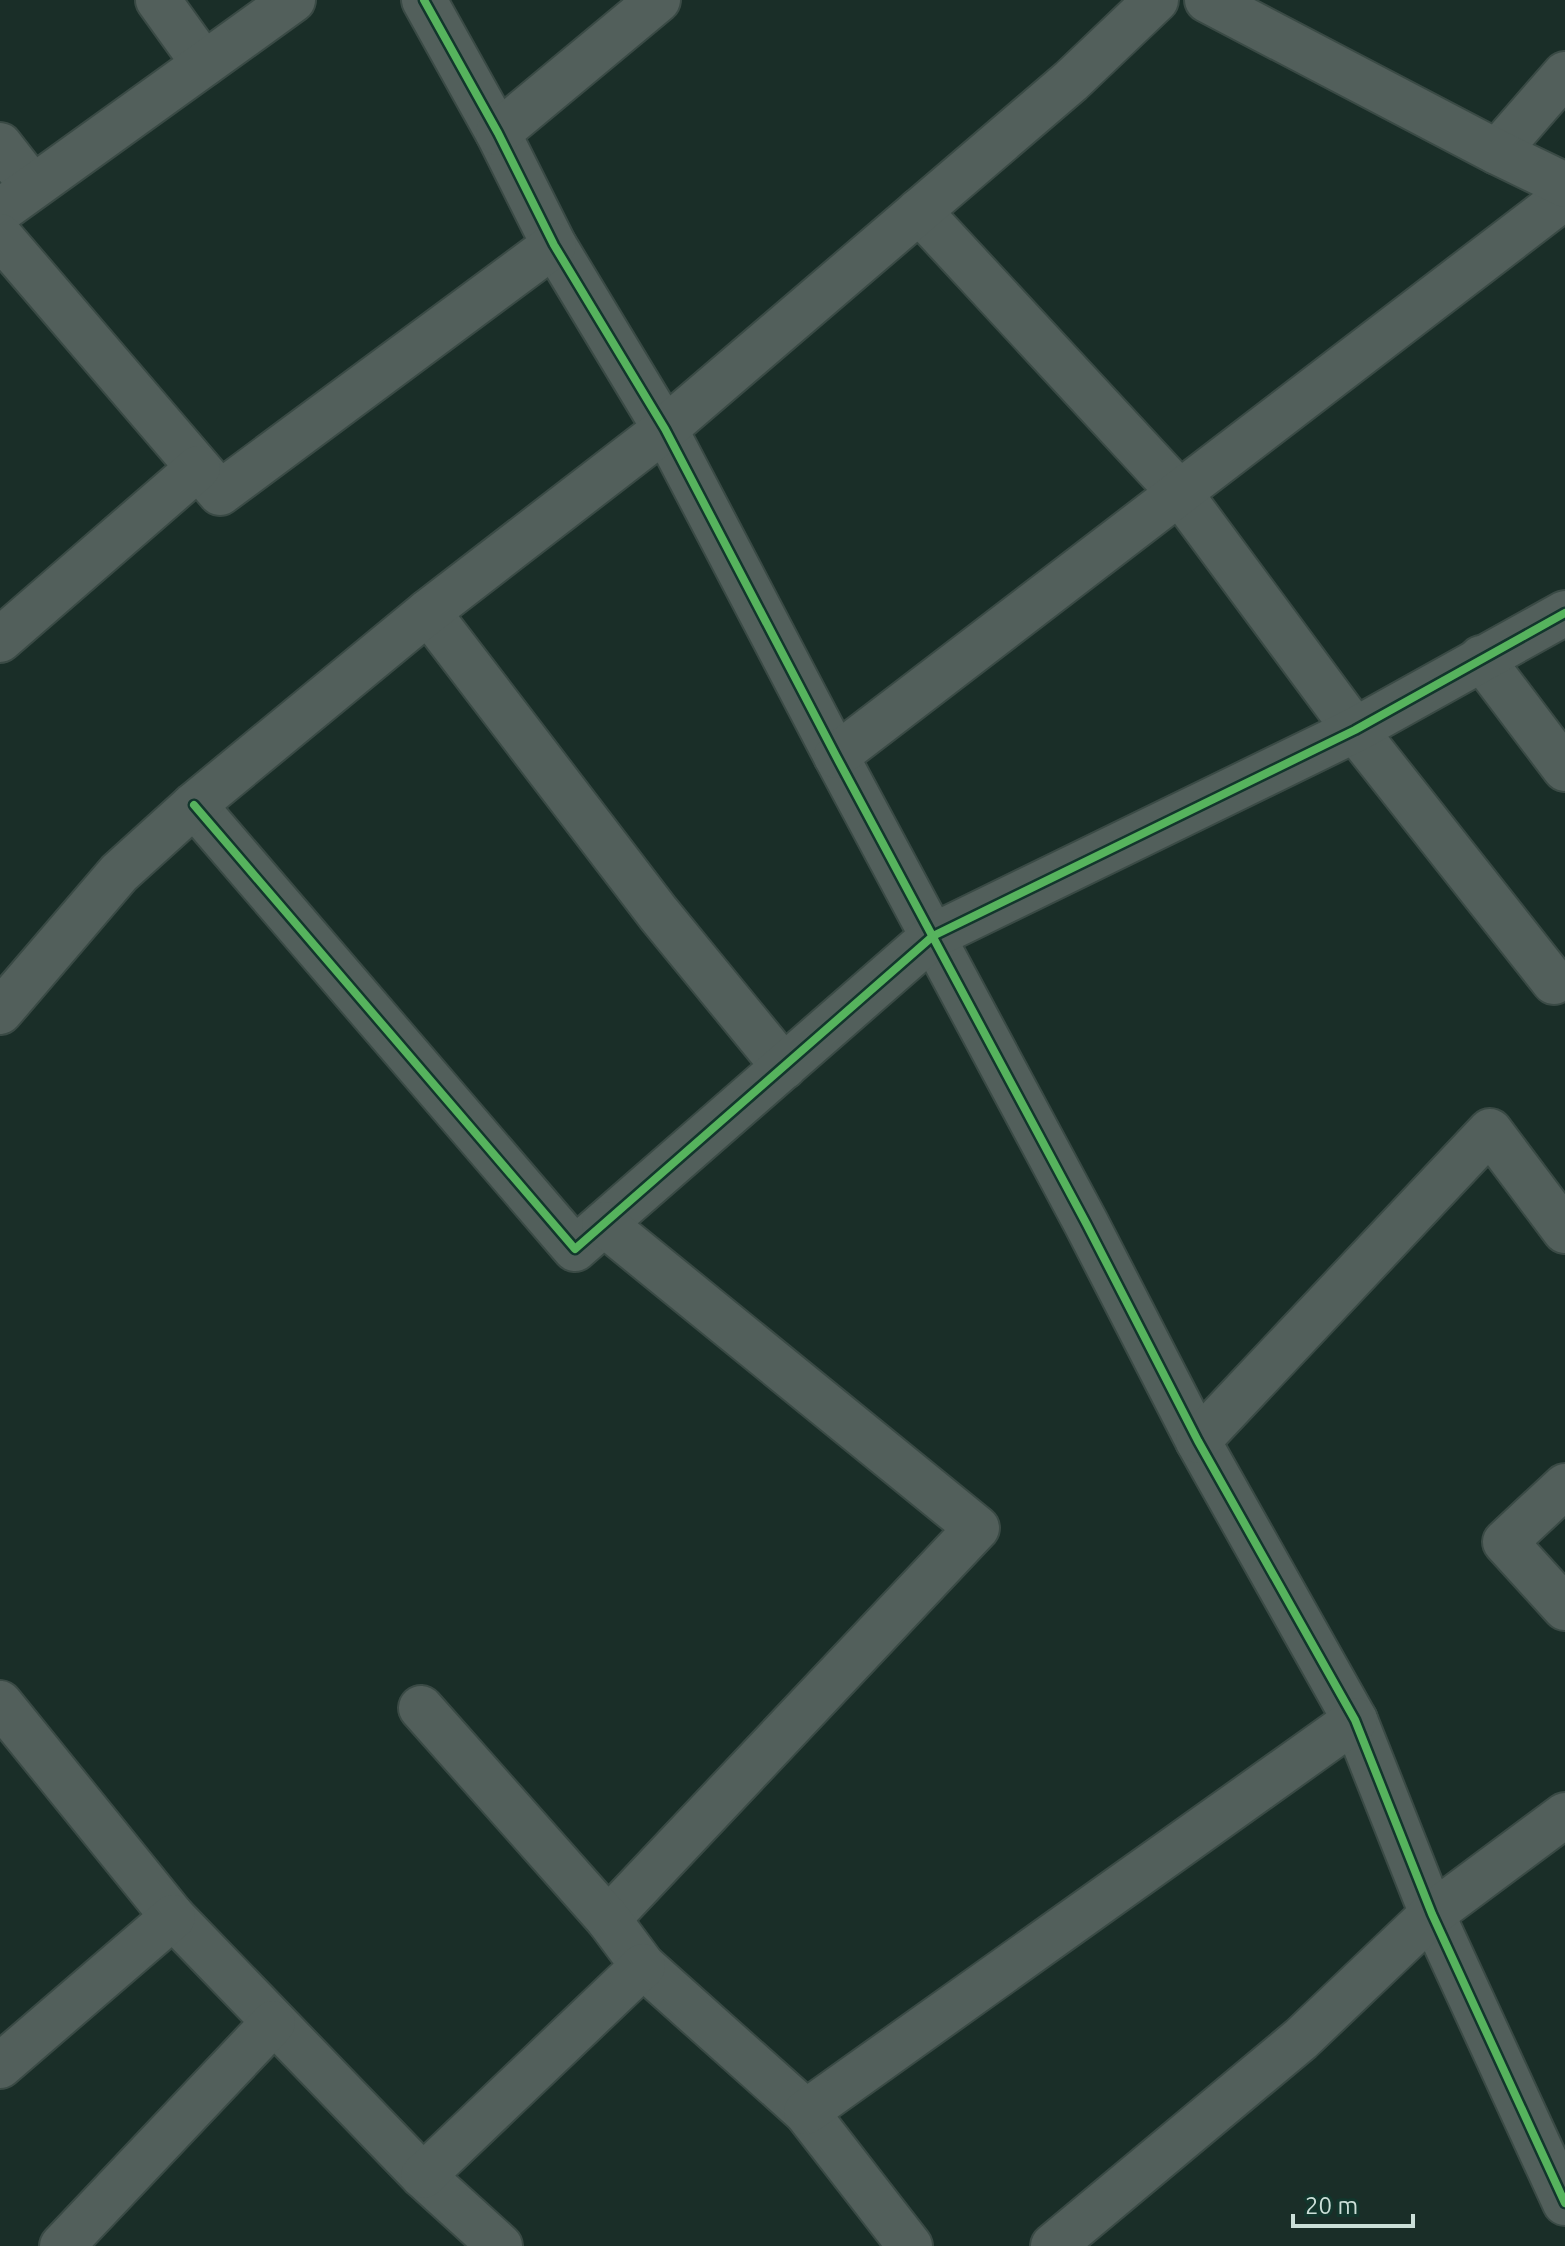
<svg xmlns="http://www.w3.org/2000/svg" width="1565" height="2246" font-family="Ubuntu,sans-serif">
	<rect width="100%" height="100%" fill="#1a2e28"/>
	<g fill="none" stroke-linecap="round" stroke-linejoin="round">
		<g stroke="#3a4a45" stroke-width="48">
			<g id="minor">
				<path d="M158,0L204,64"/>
				<path d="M424,0L498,133L554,245L665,429L836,756L1086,1223L1198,1441L1355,1720L1432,1914L1565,2203"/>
				<path d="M498,133L658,0"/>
				<path d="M0,145L32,186"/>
				<path d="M1497,152L1565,74"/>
				<path d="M0,211L293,0"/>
				<path d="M919,211L1179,492L1355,730L1554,982"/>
				<path d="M0,236L220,493L554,245"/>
				<path d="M428,612L658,913L784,1067"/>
				<path d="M0,640L198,468"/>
				<path d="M1481,658L1565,769"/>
				<path d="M836,756L1565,197"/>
				<path d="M194,805L575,1249L933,936L1355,730L1565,613"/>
				<path d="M0,1012L119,873L194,805L428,612L665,429L1071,81L1156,0"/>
				<path d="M604,1224L977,1528L608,1919"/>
				<path d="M1198,1441L1490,1131L1565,1231"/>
				<path d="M1565,1486L1505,1542L1565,1608"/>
				<path d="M0,1703L173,1917L423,2176L500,2246"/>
				<path d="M421,1708L608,1919L643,1966L806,2112L910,2246"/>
				<path d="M0,2066L173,1917"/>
				<path d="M806,2112L1355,1720"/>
				<path d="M423,2176L643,1966"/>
				<path d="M62,2246L273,2023"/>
				<path d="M1053,2246L1301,2039L1432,1914L1565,1815"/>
			</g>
		</g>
		<g stroke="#3a4a45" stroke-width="48">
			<path id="tertiary" d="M1207,0L1497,152L1565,185"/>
		</g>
		<use href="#minor" stroke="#525f5b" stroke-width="44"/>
		<use href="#tertiary" stroke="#525f5b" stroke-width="44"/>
		<g stroke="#12362c" stroke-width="13">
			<g id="cycleway">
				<path d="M424,0L498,133L554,245L665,429L836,756L1086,1223L1198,1441L1355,1720L1432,1914L1565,2203"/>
				<path d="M194,805L575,1249L933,936L1355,730L1565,613"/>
			</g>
		</g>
		<use href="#cycleway" stroke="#56b35d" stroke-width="8"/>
	</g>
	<path d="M1293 2214v12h120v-12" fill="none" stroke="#cbdfd8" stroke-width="4"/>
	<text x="1305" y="2214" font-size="24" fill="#cbdfd8" stroke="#12362c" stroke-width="6" paint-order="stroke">20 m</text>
</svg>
